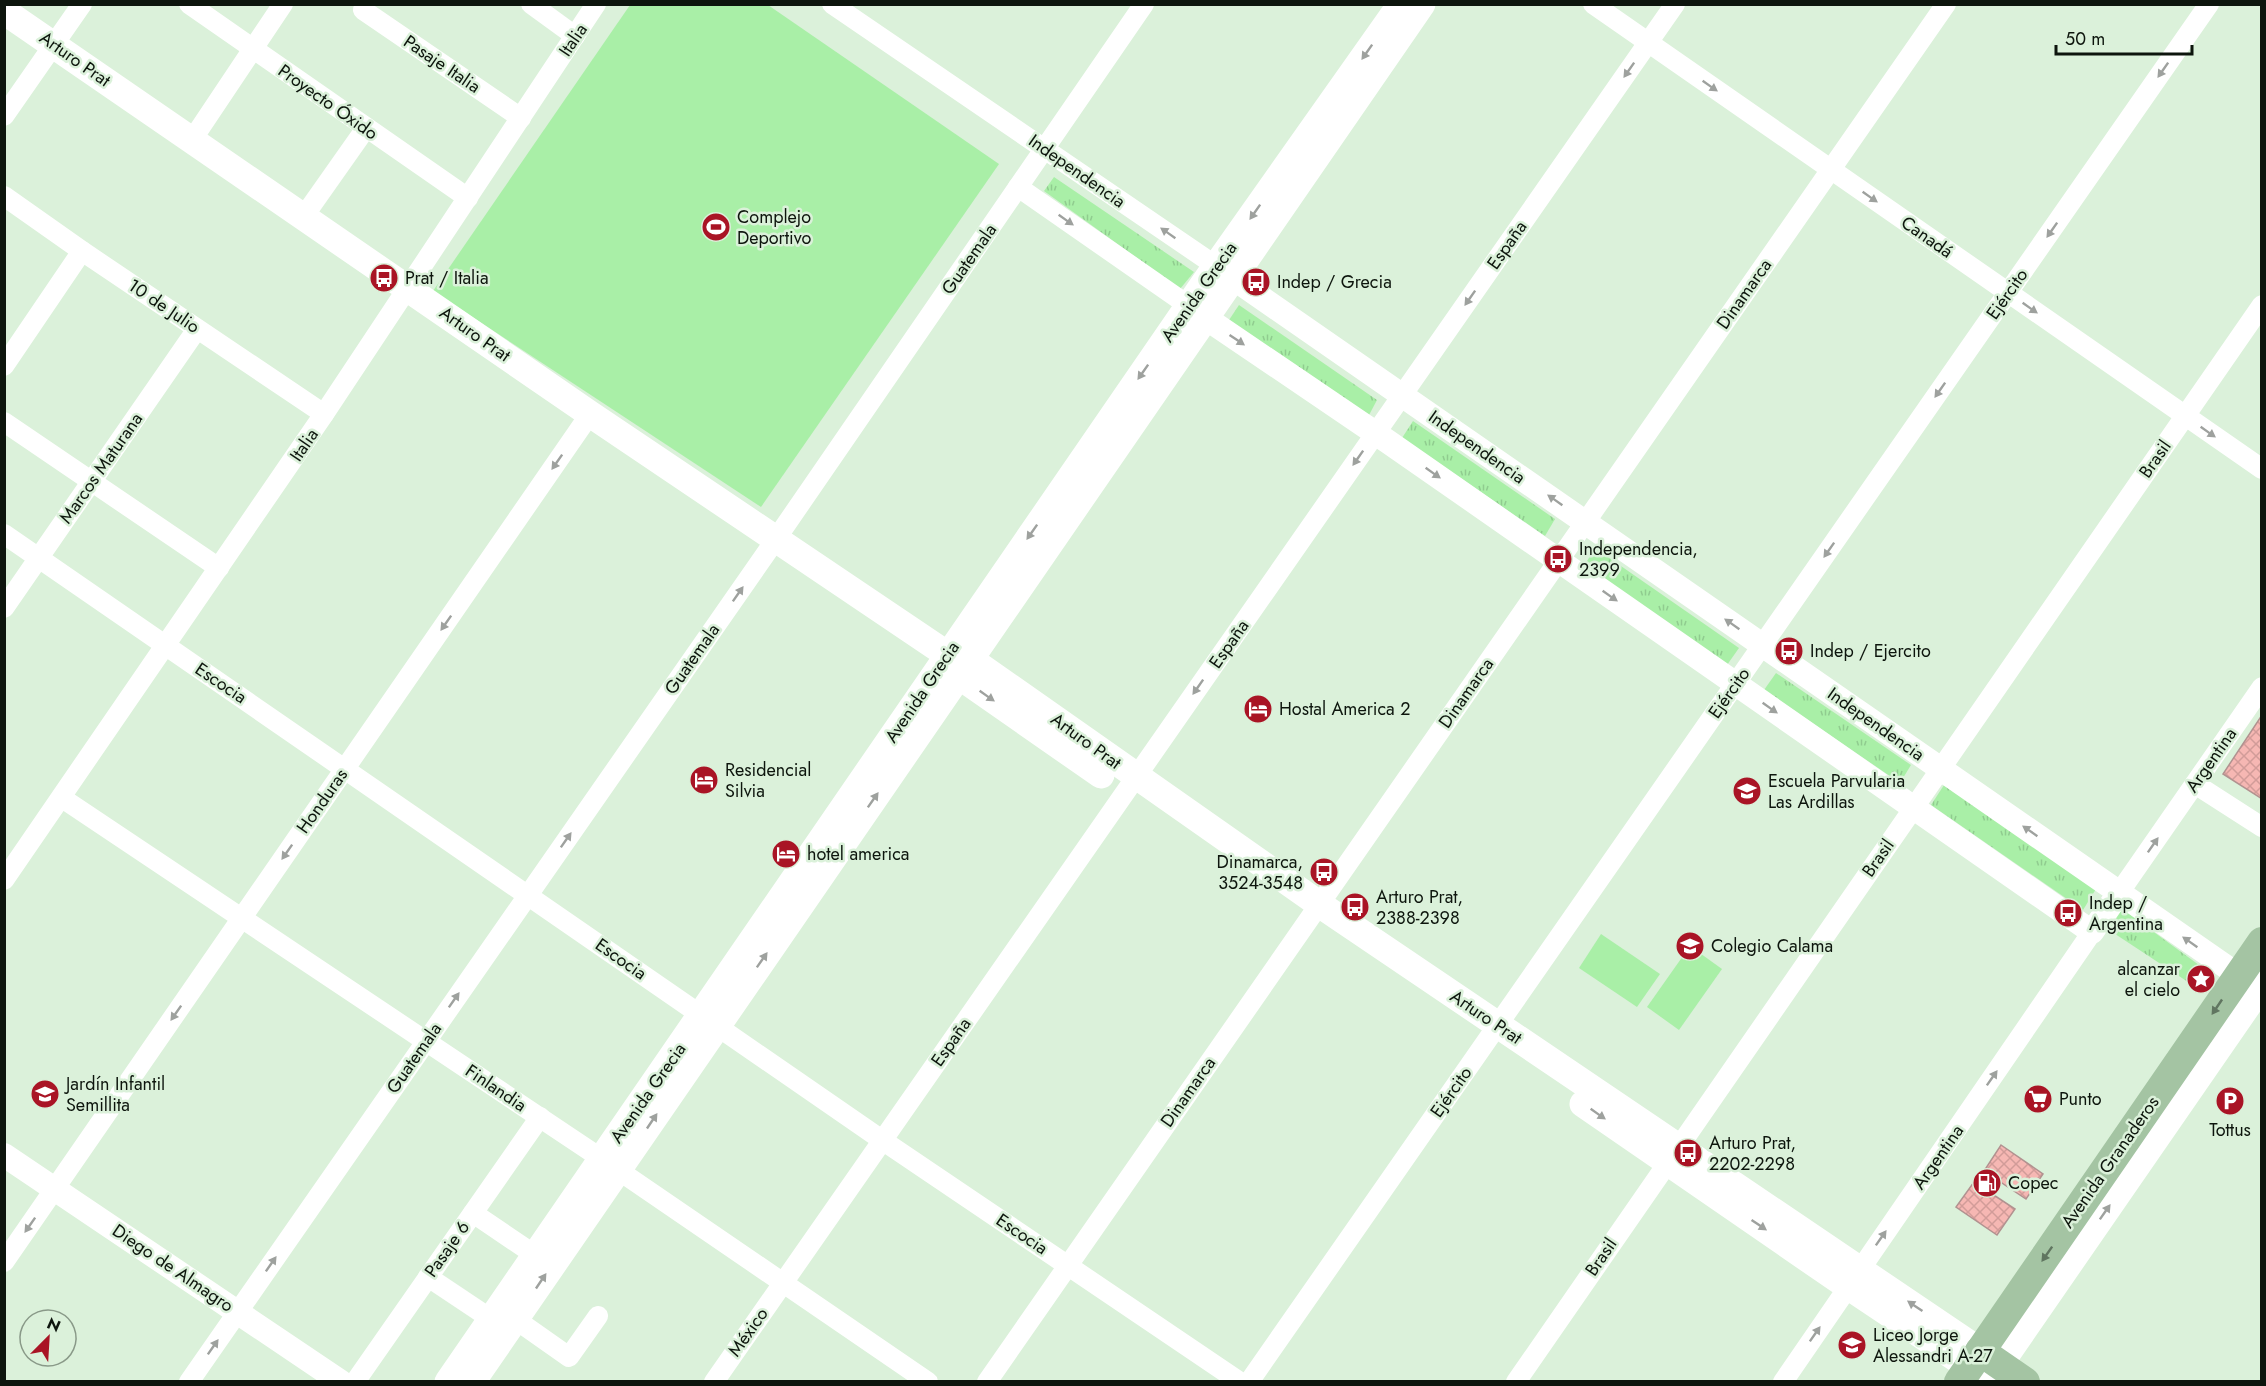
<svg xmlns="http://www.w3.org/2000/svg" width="2266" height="1386" font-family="Jost,sans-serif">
	<defs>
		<pattern id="grass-tufts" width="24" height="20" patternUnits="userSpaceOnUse" patternTransform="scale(1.5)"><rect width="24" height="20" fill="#a9efa7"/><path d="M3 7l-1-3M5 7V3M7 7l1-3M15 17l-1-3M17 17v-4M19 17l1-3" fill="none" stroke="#90cc8f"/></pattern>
		<pattern id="building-cross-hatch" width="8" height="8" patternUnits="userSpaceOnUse" patternTransform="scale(1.5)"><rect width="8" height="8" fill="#f6b7b3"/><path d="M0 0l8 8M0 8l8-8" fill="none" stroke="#d29c99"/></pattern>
	</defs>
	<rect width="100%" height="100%" fill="#dbf1da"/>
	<g fill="url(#grass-tufts)">
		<path d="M1054,177L1194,272L1180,289L1044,191Z"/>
		<path d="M1239,305L1377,400L1368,417L1229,320Z"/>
		<path d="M1413,421L1555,519L1545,536L1402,438Z"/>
		<path d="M1595,548L1739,648L1727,665L1584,566Z"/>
		<path d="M1776,673L1911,765L1900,783L1764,690Z"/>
		<path d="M1944,785L2096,889L2083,910L1931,805Z"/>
		<path d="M2121,908L2199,965L2188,982L2106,928Z"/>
	</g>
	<g fill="#a9efa7">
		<path d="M630,5H768L999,164L761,507L433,291Z"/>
		<path d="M1601,934L1660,974L1637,1007L1579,968Z"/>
		<path d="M1690,946L1722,969L1679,1030L1647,1007Z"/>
	</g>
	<g fill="url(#building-cross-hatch)" stroke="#b19290" stroke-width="1.5">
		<path d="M2262,715V799L2223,774Z"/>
		<path d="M2001,1145L2043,1174L2026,1199L1984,1171Z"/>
		<path d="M1974,1182L2015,1209L1997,1235L1956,1207Z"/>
	</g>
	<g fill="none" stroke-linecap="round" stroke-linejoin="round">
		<g stroke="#fff" stroke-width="20">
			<path d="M189,4L468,198"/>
			<path d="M531,4L575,36"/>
			<path d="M832,4L1216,266"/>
			<path d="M1593,4L2262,469"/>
			<path d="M363,10L521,118"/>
			<path d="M4,116L82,4"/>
			<path d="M192,140L283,4"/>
			<path d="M1018,187L1189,306"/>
			<path d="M4,196L82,251L324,414"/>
			<path d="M304,216L366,128"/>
			<path d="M4,366L82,251"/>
			<path d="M4,422L219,568"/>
			<path d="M4,534L882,1140L1240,1382"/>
			<path d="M4,608L197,329"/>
			<path d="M2195,784L2262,827"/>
			<path d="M62,798L602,1159L928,1382"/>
			<path d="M4,880L324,414L596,4"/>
			<path d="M2119,893L2262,687"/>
			<path d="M473,1213L535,1255"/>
			<path d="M4,1262L590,414"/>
			<path d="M428,1277L491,1319"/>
			<path d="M515,1319L569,1357L598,1316"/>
			<path d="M189,1382L776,539L1144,4"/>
			<path d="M355,1382L540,1117"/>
			<path d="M714,1382L1675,4"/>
			<path d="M987,1382L1946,4"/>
			<path d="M1249,1382L2209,4"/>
			<path d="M1516,1382L2262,305"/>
			<path d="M1783,1382L2092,932"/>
		</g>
		<g stroke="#fff" stroke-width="24">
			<path d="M1217,267L2238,975"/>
			<path d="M1191,308L1387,441L2092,932L2119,893"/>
			<path d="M4,1155L341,1382"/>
		</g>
		<g stroke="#fff" stroke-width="27">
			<path d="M4,11L590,414L933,645L948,655L970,659L1319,904L1980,1351"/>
			<path d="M951,661L959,676L1101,775"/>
			<path d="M1583,1104L1837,1279L1969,1367"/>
			<path d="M1989,1380L2262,985"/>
			<path d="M448,1382L1216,266L1401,4"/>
			<path d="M472,1382L1422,4"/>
		</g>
		<g stroke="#a4c4a3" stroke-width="30">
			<path d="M1980,1351L2025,1382"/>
			<path d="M1959,1382L2262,942"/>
		</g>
	</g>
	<defs><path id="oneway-solid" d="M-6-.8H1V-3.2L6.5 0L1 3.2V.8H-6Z" transform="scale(1.5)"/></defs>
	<g fill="#9ea19e">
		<use href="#oneway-solid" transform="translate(1367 52) rotate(125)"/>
		<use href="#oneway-solid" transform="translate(1629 70) rotate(125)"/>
		<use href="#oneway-solid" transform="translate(2163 70) rotate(125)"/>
		<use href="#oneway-solid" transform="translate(1710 86) rotate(35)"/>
		<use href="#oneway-solid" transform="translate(1870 197) rotate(35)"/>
		<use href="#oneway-solid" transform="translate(1255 212) rotate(125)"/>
		<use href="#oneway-solid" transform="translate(1066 220) rotate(35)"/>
		<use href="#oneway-solid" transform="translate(2052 230) rotate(125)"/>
		<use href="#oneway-solid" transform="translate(1168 233) rotate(-145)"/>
		<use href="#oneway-solid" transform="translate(1470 298) rotate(125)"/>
		<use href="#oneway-solid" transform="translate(2030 308) rotate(35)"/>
		<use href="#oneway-solid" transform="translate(1237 340) rotate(34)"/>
		<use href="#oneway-solid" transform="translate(1143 372) rotate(125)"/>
		<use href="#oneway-solid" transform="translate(1940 390) rotate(125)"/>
		<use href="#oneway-solid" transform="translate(2208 432) rotate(35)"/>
		<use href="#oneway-solid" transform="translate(1358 458) rotate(125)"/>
		<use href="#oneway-solid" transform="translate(557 462) rotate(125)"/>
		<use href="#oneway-solid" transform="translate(1433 473) rotate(35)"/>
		<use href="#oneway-solid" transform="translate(1555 500) rotate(-145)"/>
		<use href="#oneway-solid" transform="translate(1032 532) rotate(125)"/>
		<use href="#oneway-solid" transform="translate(1829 550) rotate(125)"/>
		<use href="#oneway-solid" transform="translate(738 594) rotate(-55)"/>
		<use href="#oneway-solid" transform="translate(1610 596) rotate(35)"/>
		<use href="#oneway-solid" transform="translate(446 623) rotate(125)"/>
		<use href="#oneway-solid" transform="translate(1732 624) rotate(-145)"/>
		<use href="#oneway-solid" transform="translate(1198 687) rotate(125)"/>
		<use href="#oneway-solid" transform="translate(987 696) rotate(35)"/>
		<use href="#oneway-solid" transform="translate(1770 708) rotate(35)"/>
		<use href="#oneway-solid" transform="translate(873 800) rotate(-55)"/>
		<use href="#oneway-solid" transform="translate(2030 831) rotate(-145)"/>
		<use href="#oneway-solid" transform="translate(566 840) rotate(-55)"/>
		<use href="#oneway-solid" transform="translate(2153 845) rotate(-55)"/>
		<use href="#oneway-solid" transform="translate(287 852) rotate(125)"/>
		<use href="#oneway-solid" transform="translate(2190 942) rotate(-145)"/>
		<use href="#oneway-solid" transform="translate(762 960) rotate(-55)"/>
		<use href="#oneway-solid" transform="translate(454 1000) rotate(-55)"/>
		<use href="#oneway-solid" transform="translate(176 1013) rotate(125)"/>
		<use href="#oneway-solid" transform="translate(1992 1078) rotate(-55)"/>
		<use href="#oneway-solid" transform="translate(1598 1114) rotate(35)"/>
		<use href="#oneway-solid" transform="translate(652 1121) rotate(-56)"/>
		<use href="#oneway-solid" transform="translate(2105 1212) rotate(-55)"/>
		<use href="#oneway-solid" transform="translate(30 1225) rotate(125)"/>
		<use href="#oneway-solid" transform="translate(1759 1225) rotate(34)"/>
		<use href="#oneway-solid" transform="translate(1881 1238) rotate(-55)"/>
		<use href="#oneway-solid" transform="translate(271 1264) rotate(-55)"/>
		<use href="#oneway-solid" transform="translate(541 1281) rotate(-56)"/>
		<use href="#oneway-solid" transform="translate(1915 1306) rotate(-146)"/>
		<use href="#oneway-solid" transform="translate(1815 1334) rotate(-55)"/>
		<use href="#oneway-solid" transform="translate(213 1347) rotate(-55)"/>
	</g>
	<g fill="#607560">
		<use href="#oneway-solid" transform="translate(2217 1007) rotate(124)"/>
		<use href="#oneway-solid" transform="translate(2047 1254) rotate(125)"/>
	</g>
	<defs>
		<g id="stadium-disc" transform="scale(1.5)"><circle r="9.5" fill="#a91425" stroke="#dbf1da"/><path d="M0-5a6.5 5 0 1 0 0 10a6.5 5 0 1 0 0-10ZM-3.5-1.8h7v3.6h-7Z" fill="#fff"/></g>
		<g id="bus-disc" transform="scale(1.5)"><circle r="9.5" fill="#a91425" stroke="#dbf1da"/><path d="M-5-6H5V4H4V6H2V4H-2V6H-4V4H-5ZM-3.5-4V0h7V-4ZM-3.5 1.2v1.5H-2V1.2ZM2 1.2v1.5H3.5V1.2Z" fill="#fff"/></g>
		<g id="hotel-disc" transform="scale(1.5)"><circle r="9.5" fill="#a91425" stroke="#dbf1da"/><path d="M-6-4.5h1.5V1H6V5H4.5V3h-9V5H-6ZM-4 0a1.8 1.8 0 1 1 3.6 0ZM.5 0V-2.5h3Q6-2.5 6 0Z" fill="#fff"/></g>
		<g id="school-disc" transform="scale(1.5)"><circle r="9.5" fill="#a91425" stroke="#dbf1da"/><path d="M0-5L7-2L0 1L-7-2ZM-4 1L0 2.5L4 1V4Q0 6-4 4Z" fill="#fff"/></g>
		<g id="sight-disc" transform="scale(1.5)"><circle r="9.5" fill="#a91425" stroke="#dbf1da"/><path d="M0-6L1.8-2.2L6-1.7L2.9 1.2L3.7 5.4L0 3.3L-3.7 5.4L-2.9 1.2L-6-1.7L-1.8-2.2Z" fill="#fff"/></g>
		<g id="supermarket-disc" transform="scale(1.5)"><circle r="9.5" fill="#a91425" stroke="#dbf1da"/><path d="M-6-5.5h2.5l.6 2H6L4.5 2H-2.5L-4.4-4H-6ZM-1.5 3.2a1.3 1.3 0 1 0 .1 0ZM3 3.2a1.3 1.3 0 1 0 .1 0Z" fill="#fff"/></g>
		<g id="parking-disc" transform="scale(1.5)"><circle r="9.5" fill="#a91425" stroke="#dbf1da"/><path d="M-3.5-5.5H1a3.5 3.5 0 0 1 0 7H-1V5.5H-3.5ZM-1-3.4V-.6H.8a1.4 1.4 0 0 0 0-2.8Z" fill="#fff"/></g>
		<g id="fuel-disc" transform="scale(1.5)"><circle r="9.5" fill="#a91425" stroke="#dbf1da"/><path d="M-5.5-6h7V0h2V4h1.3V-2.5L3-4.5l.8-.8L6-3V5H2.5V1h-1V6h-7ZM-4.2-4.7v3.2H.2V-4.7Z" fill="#fff"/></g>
	</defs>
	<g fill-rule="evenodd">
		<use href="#stadium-disc" x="716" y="227"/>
		<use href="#bus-disc" x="384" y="278"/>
		<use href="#bus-disc" x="1256" y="282"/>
		<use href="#bus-disc" x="1558" y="559"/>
		<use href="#bus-disc" x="1789" y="651"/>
		<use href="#hotel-disc" x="1258" y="709"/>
		<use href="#hotel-disc" x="704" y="780"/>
		<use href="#school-disc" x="1747" y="791"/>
		<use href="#hotel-disc" x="786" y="854"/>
		<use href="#bus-disc" x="1324" y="872"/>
		<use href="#bus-disc" x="1355" y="907"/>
		<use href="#bus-disc" x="2068" y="913"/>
		<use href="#school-disc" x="1690" y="946"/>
		<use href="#sight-disc" x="2201" y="979"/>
		<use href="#school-disc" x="45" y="1094"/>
		<use href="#supermarket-disc" x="2038" y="1099"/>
		<use href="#parking-disc" x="2230" y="1101"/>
		<use href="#bus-disc" x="1688" y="1153"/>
		<use href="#fuel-disc" x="1987" y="1183"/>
		<use href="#school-disc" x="1852" y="1345"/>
	</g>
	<g text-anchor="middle" stroke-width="5" stroke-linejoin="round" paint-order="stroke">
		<g font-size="18" fill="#0d150d" stroke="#dbf1da">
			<text transform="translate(573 40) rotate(-56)" y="6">Italia</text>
			<text transform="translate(75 59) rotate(35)" y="6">Arturo Prat</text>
			<text transform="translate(442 64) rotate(34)" y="6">Pasaje Italia</text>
			<text transform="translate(328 102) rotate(35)" y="6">Proyecto Óxido</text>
			<text transform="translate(1077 171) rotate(35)" y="6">Independencia</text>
			<text transform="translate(1927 237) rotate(35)" y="6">Canadá</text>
			<text transform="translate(1507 245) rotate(-55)" y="6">España</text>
			<text transform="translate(969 259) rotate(-55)" y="6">Guatemala</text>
			<text transform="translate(1199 292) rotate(-55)" y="6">Avenida Grecia</text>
			<text transform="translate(1744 294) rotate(-55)" y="6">Dinamarca</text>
			<text transform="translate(2007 294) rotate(-55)" y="6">Ejército</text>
			<text transform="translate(164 306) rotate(34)" y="6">10 de Julio</text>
			<text transform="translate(475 334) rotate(35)" y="6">Arturo Prat</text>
			<text transform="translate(304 445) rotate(-56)" y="6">Italia</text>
			<text transform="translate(1477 447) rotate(35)" y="6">Independencia</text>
			<text transform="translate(2155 459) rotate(-55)" y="6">Brasil</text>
			<text transform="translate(101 468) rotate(-55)" y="6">Marcos Maturana</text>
			<text transform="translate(1229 644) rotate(-55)" y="6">España</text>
			<text transform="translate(692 659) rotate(-55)" y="6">Guatemala</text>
			<text transform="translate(221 683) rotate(34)" y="6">Escocia</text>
			<text transform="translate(922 692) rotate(-56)" y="6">Avenida Grecia</text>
			<text transform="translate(1466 693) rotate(-55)" y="6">Dinamarca</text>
			<text transform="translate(1729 693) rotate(-55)" y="6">Ejército</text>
			<text transform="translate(1876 724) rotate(35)" y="6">Independencia</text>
			<text transform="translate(1086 741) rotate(36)" y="6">Arturo Prat</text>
			<text transform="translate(2211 760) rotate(-55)" y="6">Argentina</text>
			<text transform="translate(322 801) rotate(-55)" y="6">Honduras</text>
			<text transform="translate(1878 858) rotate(-55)" y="6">Brasil</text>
			<text transform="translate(621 959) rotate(35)" y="6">Escocia</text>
			<text transform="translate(1486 1017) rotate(34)" y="6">Arturo Prat</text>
			<text transform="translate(951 1042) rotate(-55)" y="6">España</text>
			<text transform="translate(414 1058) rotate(-55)" y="6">Guatemala</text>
			<text transform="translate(496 1088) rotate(34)" y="6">Finlandia</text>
			<text transform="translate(1188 1092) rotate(-55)" y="6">Dinamarca</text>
			<text transform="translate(1451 1092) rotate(-55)" y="6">Ejército</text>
			<text transform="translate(648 1093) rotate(-55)" y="6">Avenida Grecia</text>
			<text transform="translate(1938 1157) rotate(-55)" y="6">Argentina</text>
			<text transform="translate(2110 1162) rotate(-55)" y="6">Avenida Granaderos</text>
			<text transform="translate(1022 1234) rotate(34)" y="6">Escocia</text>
			<text transform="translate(447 1249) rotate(-55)" y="6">Pasaje 6</text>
			<text transform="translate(1601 1257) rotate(-56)" y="6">Brasil</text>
			<text transform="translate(173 1268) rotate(34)" y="6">Diego de Almagro</text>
			<text transform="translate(748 1332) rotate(-55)" y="6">México</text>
		</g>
		<g font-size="18" fill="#0d150d" stroke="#dbf1da" text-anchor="start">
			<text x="737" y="223">Complejo<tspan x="737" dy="21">Deportivo</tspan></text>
			<text x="405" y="284">Prat / Italia</text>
			<text x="1277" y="288">Indep / Grecia</text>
			<text x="1579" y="555">Independencia,<tspan x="1579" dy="21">2399</tspan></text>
			<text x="1810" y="657">Indep / Ejercito</text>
			<text x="1279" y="715">Hostal America 2</text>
			<text x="725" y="776">Residencial<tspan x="725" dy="21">Silvia</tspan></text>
			<text x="1768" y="787">Escuela Parvularia<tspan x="1768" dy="21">Las Ardillas</tspan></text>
			<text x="807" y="860">hotel america</text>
			<text x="1303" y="868" text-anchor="end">Dinamarca,<tspan x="1303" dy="21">3524-3548</tspan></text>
			<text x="1376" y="903">Arturo Prat,<tspan x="1376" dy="21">2388-2398</tspan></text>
			<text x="2089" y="909">Indep /<tspan x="2089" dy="21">Argentina</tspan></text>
			<text x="1711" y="952">Colegio Calama</text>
			<text x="2180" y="975" text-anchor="end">alcanzar<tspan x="2180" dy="21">el cielo</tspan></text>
			<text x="66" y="1090">Jardín Infantil<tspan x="66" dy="21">Semillita</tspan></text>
			<text x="2059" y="1105">Punto</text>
			<text x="2230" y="1136" text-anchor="middle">Tottus</text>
			<text x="1709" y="1149">Arturo Prat,<tspan x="1709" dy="21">2202-2298</tspan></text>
			<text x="2008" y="1189">Copec</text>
			<text x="1873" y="1341">Liceo Jorge<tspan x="1873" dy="21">Alessandri A-27</tspan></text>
		</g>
	</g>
	<rect width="2266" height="1386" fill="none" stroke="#0d150d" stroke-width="12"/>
	<g transform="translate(48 1338) rotate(24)"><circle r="28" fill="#dbf1da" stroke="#899988" stroke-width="1.5"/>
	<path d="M0-4.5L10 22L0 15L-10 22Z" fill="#a91425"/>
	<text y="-9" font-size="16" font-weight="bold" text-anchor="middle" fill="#0d150d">N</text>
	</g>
	<path d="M2056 45v9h136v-9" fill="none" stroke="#0d150d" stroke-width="3"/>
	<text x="2065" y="45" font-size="18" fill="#0d150d" stroke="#dbf1da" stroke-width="4.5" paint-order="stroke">50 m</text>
</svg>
